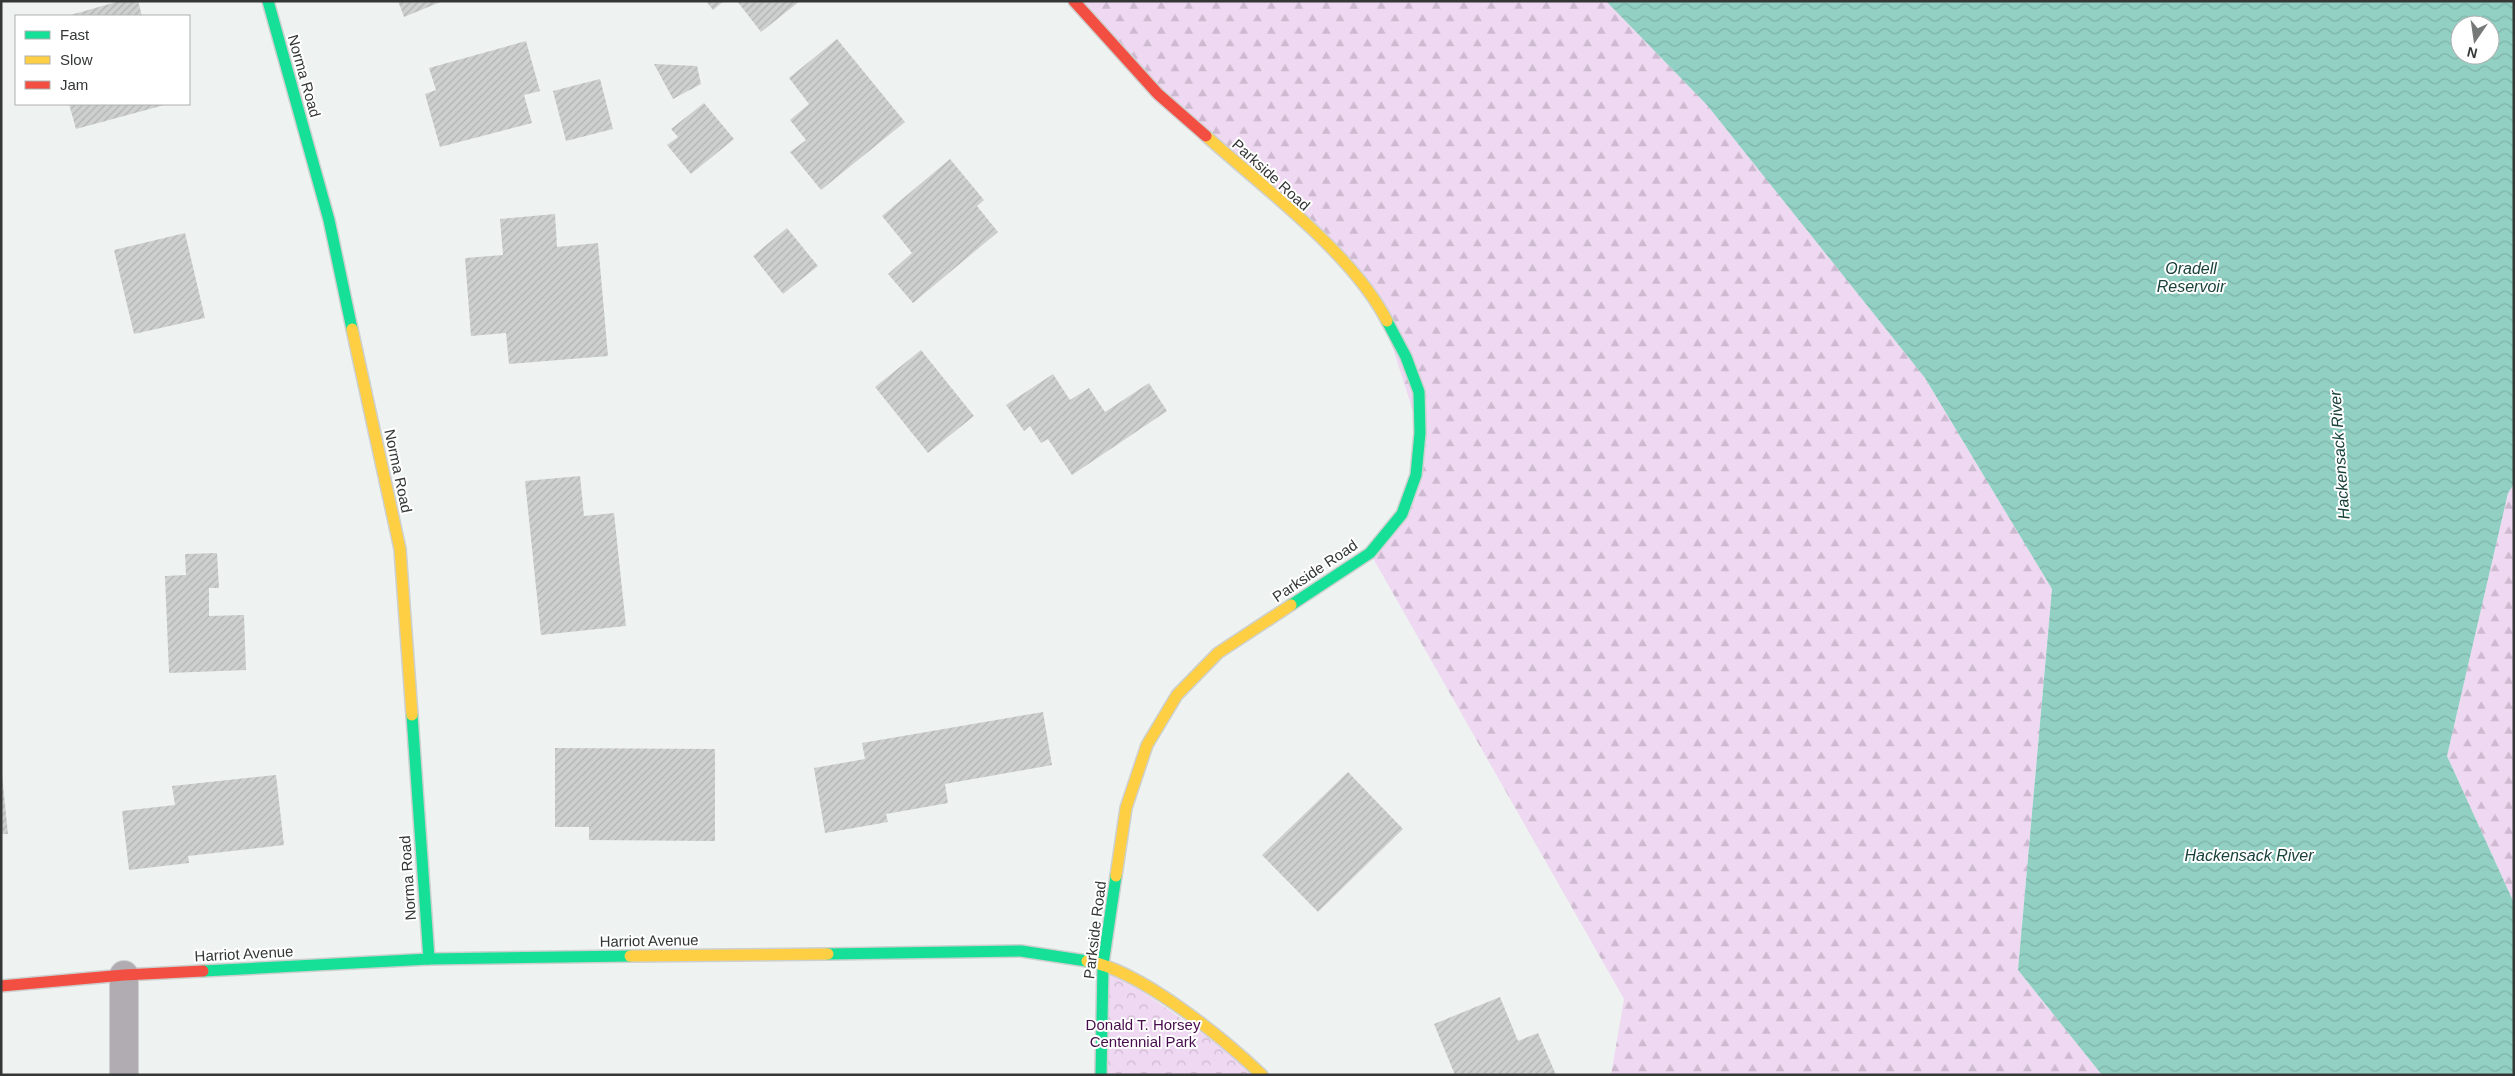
<svg xmlns="http://www.w3.org/2000/svg" width="2515" height="1076" font-family="Helvetica,sans-serif">
	<defs>
		<pattern id="forest-firs" width="22" height="20" patternUnits="userSpaceOnUse" patternTransform="scale(1.25)"><rect width="22" height="20" fill="#efd8f2"/><path d="M5 1l3.5 6h-7zM16 11l3.5 6h-7z" fill="#cebad0"/></pattern>
		<pattern id="park-crowns" width="20" height="18" patternUnits="userSpaceOnUse" patternTransform="scale(1.25)"><rect width="20" height="18" fill="#efd8f2"/><path d="M2 6a3 3 0 1 1 6 0M12 15a3 3 0 1 1 6 0" fill="none" stroke="#cebad0"/></pattern>
		<pattern id="water-waves" width="16" height="10" patternUnits="userSpaceOnUse" patternTransform="scale(1.25)"><rect width="16" height="10" fill="#92d0c4"/><path d="M0 5q4-4 8 0t8 0" fill="none" stroke="#7eb3a9"/></pattern>
		<pattern id="building-hatch" width="6" height="6" patternUnits="userSpaceOnUse" patternTransform="scale(1.25)"><rect width="6" height="6" fill="#cdd0cf"/><path d="M-1 1l2-2M0 6l6-6M5 7l2-2" fill="none" stroke="#b1b3b2"/></pattern>
	</defs>
	<rect width="100%" height="100%" fill="#eef3f1"/>
	<g fill="url(#forest-firs)">
		<path d="M1074,1H1606L1707,105L1925,378L2052,589L2018,970L2102,1075H1611L1624,999L1370,553L1402,514L1420,433L1379,305Z"/>
		<path d="M2514,484V903L2447,756L2508,493Z"/>
	</g>
	<path fill="url(#park-crowns)" d="M1103,964L1262,1075H1101Z"/>
	<path fill="url(#water-waves)" fill-rule="evenodd" d="M1606,1H2514V484L2508,493L2447,756L2514,903V1075H2102L2018,970L2052,589L1925,378L1707,105ZM2460,25H2490V55H2460Z"/>
	<g fill="url(#building-hatch)">
		<path d="M120,1H138L142,16H67Z"/>
		<path d="M398,1H443L404,17Z"/>
		<path d="M706,1H724L713,10Z"/>
		<path d="M737,1H800L761,32Z"/>
		<path d="M837,39L905,122L821,190L790,152L806,140L790,120L809,104L789,78Z"/>
		<path d="M526,41L540,91L524,95L532,123L440,147L425,94L436,90L429,68Z"/>
		<path d="M654,64L697,66L701,84L673,99Z"/>
		<path d="M600,79L613,129L566,141L553,91Z"/>
		<path d="M704,103L734,139L691,174L667,145L678,137L671,129Z"/>
		<path d="M69,104H168L76,129Z"/>
		<path d="M950,159L984,200L977,206L998,232L913,303L888,274L912,253L882,216Z"/>
		<path d="M555,214L557,247L598,243L608,356L509,364L506,333L471,336L465,258L503,255L500,219Z"/>
		<path d="M787,228L818,266L783,294L753,256Z"/>
		<path d="M185,233L205,318L134,334L114,250Z"/>
		<path d="M921,350L974,416L928,453L875,387Z"/>
		<path d="M1053,374L1070,400L1089,388L1105,412L1149,383L1167,411L1072,475L1048,439L1041,443L1030,426L1024,431L1006,405Z"/>
		<path d="M580,476L584,516L614,513L626,626L541,635L525,481Z"/>
		<path d="M217,553L219,588H209V616L244,615L246,670L169,673L165,576L186,575L185,554Z"/>
		<path d="M1043,712L1052,765L945,784L948,803L886,814L888,822L825,833L814,768L865,759L862,743Z"/>
		<path d="M555,748L715,749V841L589,840V827H555Z"/>
		<path d="M1,765L8,834H1Z"/>
		<path d="M1348,772L1403,829L1318,912L1262,855Z"/>
		<path d="M276,775L284,845L188,856L189,863L129,870L122,811L175,805L172,786Z"/>
		<path d="M1500,997L1518,1041L1538,1033L1556,1075H1455L1434,1024Z"/>
	</g>
	<g fill="none" stroke-linecap="round" stroke-linejoin="round">
		<g stroke="#cdd0cf" stroke-width="30">
			<path id="street" d="M124,1075V975"/>
		</g>
		<g stroke="#cdd0cf" stroke-width="14">
			<g id="fast">
				<path d="M268,1L329,220L352,329"/>
				<path d="M1291,605L1370,553L1402,514L1416,475L1420,433L1419,392L1406,357L1387,321"/>
				<path d="M412,715L429,959"/>
				<path d="M828,954L1021,951L1087,961"/>
				<path d="M203,971L429,959L630,956"/>
				<path d="M1101,1075L1103,964L1116,876"/>
			</g>
		</g>
		<g stroke="#cdd0cf" stroke-width="14">
			<g id="slow">
				<path d="M1206,136C1263,187 1353,254 1387,321"/>
				<path d="M352,329L400,549L412,715"/>
				<path d="M1116,876L1126,808L1147,745L1177,695L1218,653L1291,605"/>
				<path d="M630,956L828,954"/>
				<path d="M1087,961C1140,970 1223,1038 1262,1075"/>
			</g>
		</g>
		<g stroke="#cdd0cf" stroke-width="14">
			<g id="jam">
				<path d="M1074,1L1158,94L1206,136"/>
				<path d="M1,986L124,975L203,971"/>
			</g>
		</g>
		<use href="#street" stroke="#b1acb2" stroke-width="28"/>
		<use href="#fast" stroke="#16e098" stroke-width="11"/>
		<use href="#slow" stroke="#ffcf43" stroke-width="11"/>
		<use href="#jam" stroke="#f24e42" stroke-width="11"/>
	</g>
	<g text-anchor="middle" stroke-width="4" stroke-linejoin="round" paint-order="stroke">
		<g font-size="15" fill="#343736" stroke="#fff">
			<text transform="translate(304 76) rotate(74)" y="5">Norma Road</text>
			<text transform="translate(1271 175) rotate(42)" y="5">Parkside Road</text>
			<text transform="translate(398 471) rotate(78)" y="5">Norma Road</text>
			<text transform="translate(1315 571) rotate(-34)" y="5">Parkside Road</text>
			<text transform="translate(408 878) rotate(-94)" y="5">Norma Road</text>
			<text transform="translate(1095 930) rotate(-83)" y="5">Parkside Road</text>
			<text transform="translate(649 941) rotate(-1)" y="5">Harriot Avenue</text>
			<text transform="translate(244 954) rotate(-3)" y="5">Harriot Avenue</text>
		</g>
		<g font-size="15" fill="#460d4c" stroke="#fff">
			<text x="1143" y="1030">Donald T. Horsey<tspan x="1143" dy="17">Centennial Park</tspan></text>
		</g>
		<g font-size="16" font-style="italic" fill="#19423a" stroke="#fff">
			<text x="2191" y="274">Oradell<tspan x="2191" dy="18">Reservoir</tspan></text>
			<text transform="translate(2339 455) rotate(-94)" y="6">Hackensack River</text>
			<text x="2249" y="861">Hackensack River</text>
		</g>
	</g>
	<rect width="2515" height="1076" fill="none" stroke="#343736" stroke-width="5"/>
	<rect x="15" y="15" width="175" height="90" fill="#ffffff" stroke="#aeafaf"/>
	<rect x="25" y="31" width="25" height="8" fill="#16e098" stroke="#aeafaf"/>
	<text x="60" y="40" font-size="15" fill="#343736">Fast</text>
	<rect x="25" y="56" width="25" height="8" fill="#ffcf43" stroke="#aeafaf"/>
	<text x="60" y="65" font-size="15" fill="#343736">Slow</text>
	<rect x="25" y="81" width="25" height="8" fill="#f24e42" stroke="#aeafaf"/>
	<text x="60" y="90" font-size="15" fill="#343736">Jam</text>
	<g transform="translate(2475 40) rotate(193)"><circle r="24" fill="#ffffff" stroke="#aeafaf"/>
	<path d="M0-4L9 19L0 12L-9 19Z" fill="#757977"/>
	<text y="-8" font-size="14" font-weight="bold" text-anchor="middle" fill="#343736">N</text>
	</g>
</svg>
